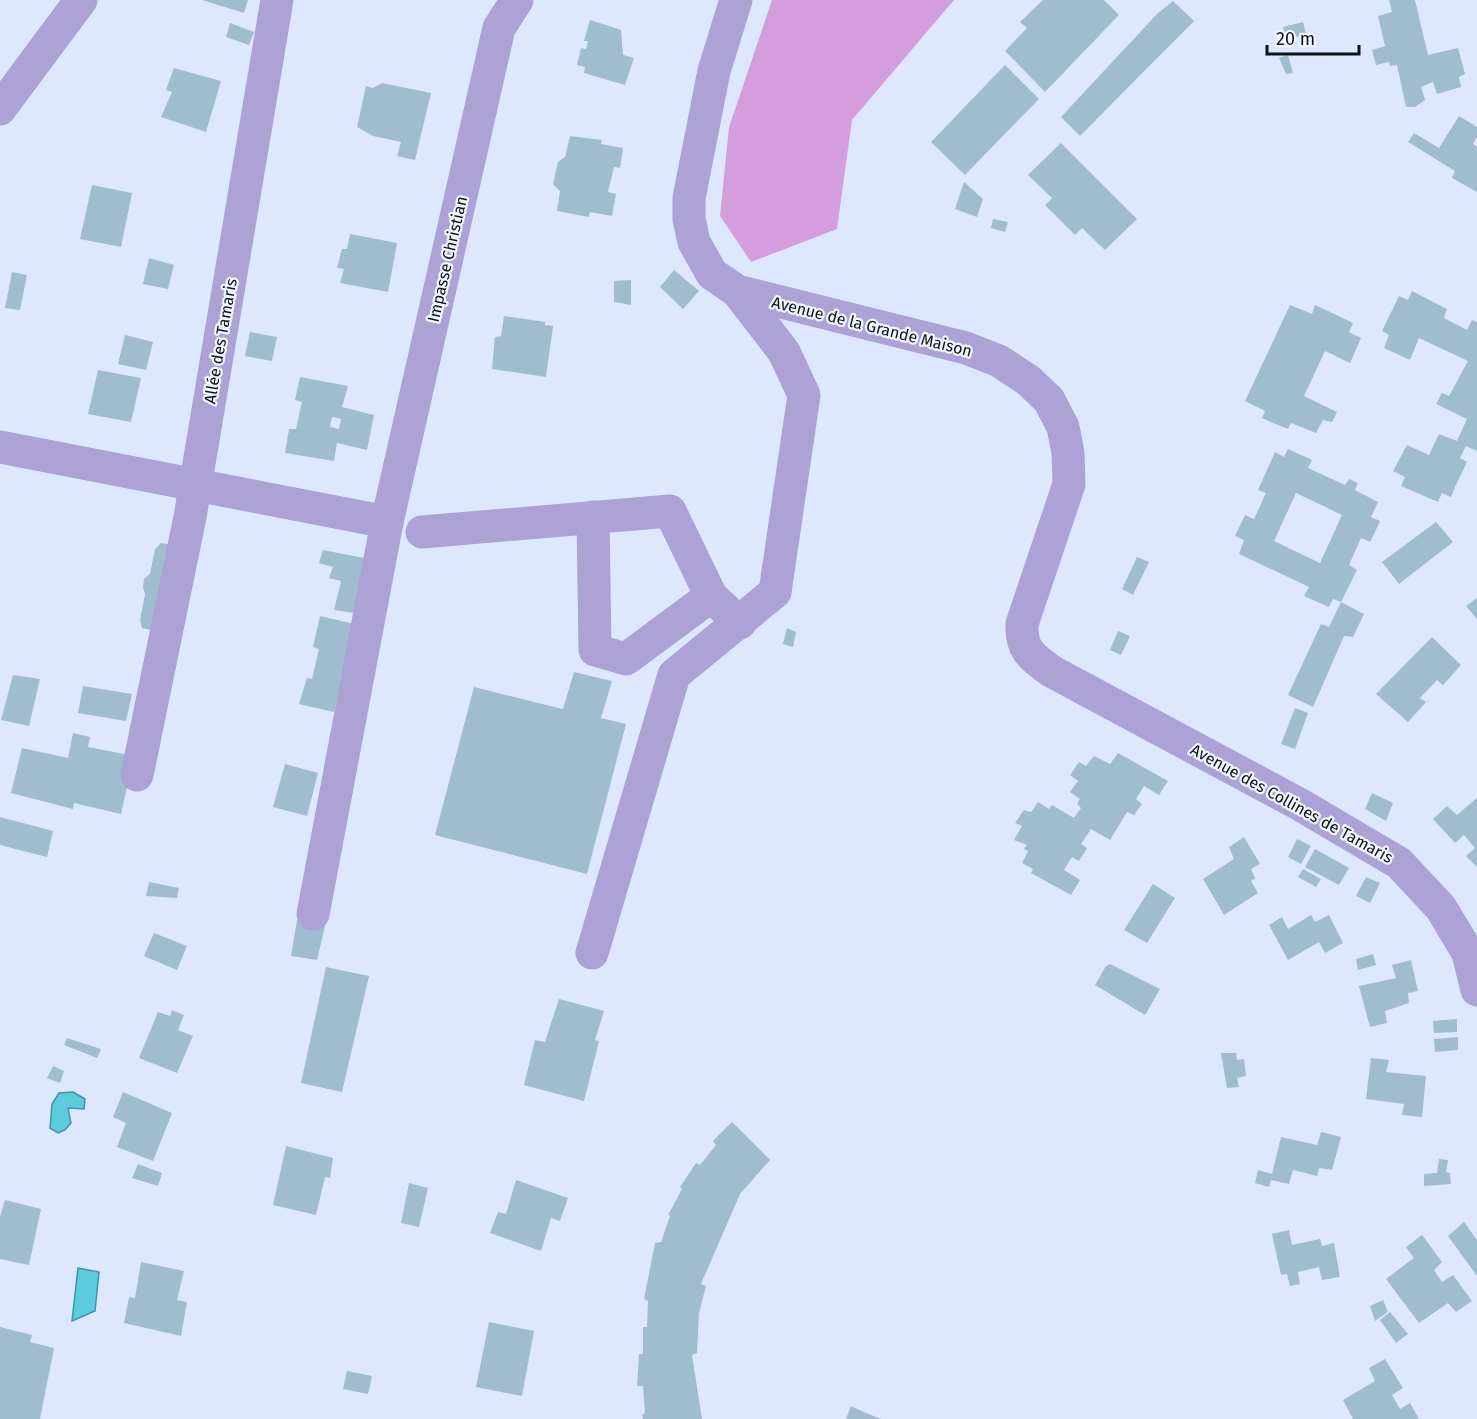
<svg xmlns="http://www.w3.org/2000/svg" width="1477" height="1419" font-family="'Fira Sans',sans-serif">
	<rect width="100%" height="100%" fill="#dde8ff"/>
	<path fill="#d49edc" d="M772,0H954L852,120L837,229L751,262L720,216L729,127Z"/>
	<g fill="#5bcbde" stroke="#4494a4" stroke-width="1.5">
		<path d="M73,1092L85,1099L84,1109L68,1108L71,1123L65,1130L58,1133L50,1128L52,1104L59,1093Z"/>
		<path d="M78,1268L99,1272L95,1311L72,1321Z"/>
	</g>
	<g fill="#a0bcd0" fill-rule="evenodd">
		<path d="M202,0H248L244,13Z"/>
		<path d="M1043,0H1104L1119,15L1045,92L1005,51L1027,28L1020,22Z"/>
		<path d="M1389,0H1415L1428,55L1458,48L1465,74L1459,77L1461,87L1437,94L1433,82L1421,87L1425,100L1415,107H1406L1397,65L1390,66L1389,62L1376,65L1372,50L1385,46L1378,16L1392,12Z"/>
		<path d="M1173,1L1194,21L1080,136L1061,117L1157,14Z"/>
		<path d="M590,20L621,30L623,55L634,58L625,85L584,73L585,67L577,65L581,48L586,49L588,41H584Z"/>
		<path d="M1303,22L1306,34L1286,40L1283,27Z"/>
		<path d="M230,23L254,32L249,45L226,37Z"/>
		<path d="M1288,55L1293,73L1286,74L1279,58Z"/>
		<path d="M1005,65L1039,99L965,175L931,142Z"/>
		<path d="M174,68L221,81L206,132L161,117L172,92L166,90Z"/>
		<path d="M382,83L431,93L415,160L397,156L401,142L373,136L357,127L366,86L373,88Z"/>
		<path d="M1459,116L1477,127V137L1473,144L1477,147V192L1452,178L1455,171L1408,142L1414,133L1439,148Z"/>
		<path d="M570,136L602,140L601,144L623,148L620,168L614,167L608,192L616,194L612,216L590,212L589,217L557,211L560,191L553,184L558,162L565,157Z"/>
		<path d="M1061,143L1137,219L1105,250L1082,228L1075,235L1045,205L1052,198L1028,175Z"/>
		<path d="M964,182L983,199L977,217L955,209Z"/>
		<path d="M92,185L132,193L121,247L80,239Z"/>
		<path d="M993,219L1008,222L1005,232L991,228Z"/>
		<path d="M350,234L397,243L388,292L340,283L344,269L337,268L342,249H347Z"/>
		<path d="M149,258L174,265L168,289L143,284Z"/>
		<path d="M674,270L699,291L683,309L660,287Z"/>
		<path d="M12,272L27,275L20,310L5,308Z"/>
		<path d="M631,280V305L614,302V281Z"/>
		<path d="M1412,291L1447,309L1444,318L1467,330L1472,320L1477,322V451L1466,446L1460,458L1467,462L1455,487L1451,497L1442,493L1438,502L1401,486L1405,477L1393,471L1407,445L1429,455L1439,434L1457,441L1467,419L1436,404L1442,393L1449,396L1468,361L1419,338L1410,360L1384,348L1389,335L1382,331L1399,296L1408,300Z"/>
		<path d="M1290,305L1312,314L1315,305L1326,310L1353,323L1349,332L1361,338L1350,363L1325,351L1304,396L1337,412L1332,422L1323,420L1316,433L1291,423L1288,429L1273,423L1262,418L1265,411L1245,401Z"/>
		<path d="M504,316L545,322V325L553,326L546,377L492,369L495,337L501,336Z"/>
		<path d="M250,332L277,337L272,361L245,356Z"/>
		<path d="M125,335L153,342L146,370L118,364Z"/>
		<path d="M98,370L141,378L131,422L88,414Z"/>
		<path d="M300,377L348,386L342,407L374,415L367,450L337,443L334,461L285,453L289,429H296L302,402L295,400ZM332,417L341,419L339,429L330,427Z"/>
		<path d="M1288,449L1312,460L1308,468L1345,485L1349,479L1358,483L1355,490L1378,502L1371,517L1380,521L1375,532L1370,542L1361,538L1349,565L1357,570L1341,602L1333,599L1329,607L1304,596L1309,587L1239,554L1244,540L1235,536L1245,515L1254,519L1266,493L1258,490L1275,452L1284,457ZM1296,493L1342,515L1320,563L1274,541Z"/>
		<path d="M1436,522L1453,542L1399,584L1382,562Z"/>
		<path d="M161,543L173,545L155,631L142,628L140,620L145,594L143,587L144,579L150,574L155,549Z"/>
		<path d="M323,550L364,558L354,613L334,610L341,581L329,578L333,567L319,563Z"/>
		<path d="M1137,557L1149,562L1133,595L1122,589Z"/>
		<path d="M1477,598V619L1466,606Z"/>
		<path d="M1341,602L1364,614L1353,637L1344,636L1313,707L1288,695L1321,624L1329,627Z"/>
		<path d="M320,616L354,624L334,712L299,704L307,678L312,679L319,649L313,647Z"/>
		<path d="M787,628L796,632L793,647L783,644Z"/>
		<path d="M1118,631L1130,636L1121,655L1110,650Z"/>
		<path d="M1432,637L1461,665L1443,685L1437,680L1420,698L1426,702L1408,722L1376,694Z"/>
		<path d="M574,672L612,681L601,718L626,724L587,874L435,835L474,687L563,709Z"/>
		<path d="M13,675L40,679L29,726L1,720Z"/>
		<path d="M83,686L132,694L126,721L78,713Z"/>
		<path d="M1295,708L1308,713L1295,749L1281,744Z"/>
		<path d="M73,733L90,737L88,747L134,756L121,814L74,803L73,809L11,793L22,748L68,758Z"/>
		<path d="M1118,753L1168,781L1159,795L1144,786L1136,799L1142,804L1134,815L1127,812L1110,840L1091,829L1081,844L1087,848L1079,861L1072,857L1064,870L1080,880L1071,895L1031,873L1033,869L1022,863L1028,851L1024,849L1027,845L1014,840L1022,826L1015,823L1024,810L1031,812L1038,802L1049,809L1052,805L1074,818L1081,808L1077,804L1080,799L1070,792L1078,781L1070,775L1079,762L1086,766L1094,756L1110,764Z"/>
		<path d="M285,764L318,773L307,816L273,807Z"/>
		<path d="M1372,793L1393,803L1386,821L1365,809Z"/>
		<path d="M1477,798V867L1466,856L1475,848L1464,835L1455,843L1433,819L1447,806L1457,815Z"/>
		<path d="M0,817L53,831L47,857L0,845Z"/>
		<path d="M1244,837L1260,864L1251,869L1255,878L1251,881L1258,893L1224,915L1203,879L1234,859L1229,847Z"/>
		<path d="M1297,839L1311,846L1301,864L1288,857Z"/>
		<path d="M1315,849L1349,868L1339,885L1305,867Z"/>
		<path d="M1303,869L1321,879L1316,887L1298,877Z"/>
		<path d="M1366,877L1380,883L1370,903L1356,896Z"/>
		<path d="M149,882L179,888L177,898L146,896Z"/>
		<path d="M1153,884L1175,898L1147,943L1124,930Z"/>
		<path d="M1311,915L1315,922L1329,915L1343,943L1325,953L1319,942L1288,960L1269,925L1282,917L1288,929Z"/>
		<path d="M297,920L325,926L317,960L291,956Z"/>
		<path d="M154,933L187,946L177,970L144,956Z"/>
		<path d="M1373,954L1376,965L1358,970L1356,959Z"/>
		<path d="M1411,960L1418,991L1408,993L1409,1003L1385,1011L1387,1023L1370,1027L1359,986L1396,978L1392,965Z"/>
		<path d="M1110,964L1160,989L1145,1015L1095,985L1106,966Z"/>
		<path d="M326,967L369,976L342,1092L301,1083Z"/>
		<path d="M559,999L604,1011L595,1040L599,1041L584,1101L524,1085L535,1040L545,1042Z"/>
		<path d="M172,1010L184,1015L178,1030L193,1036L177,1073L139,1058L158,1012L170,1016Z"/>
		<path d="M1457,1019V1032L1434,1033L1433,1021Z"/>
		<path d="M1458,1037V1050L1435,1052L1434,1039Z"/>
		<path d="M67,1038L101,1049L97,1058L64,1045Z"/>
		<path d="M1221,1053H1236L1237,1060L1244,1059L1246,1076L1237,1078L1239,1087L1227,1088Z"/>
		<path d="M1371,1058L1389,1060L1386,1072L1426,1076L1422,1117L1402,1115L1404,1104L1366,1099Z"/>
		<path d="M53,1066L64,1071L60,1083L47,1078Z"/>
		<path d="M123,1092L172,1113L153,1161L117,1147L126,1123L113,1117Z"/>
		<path d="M732,1122L770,1160L740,1194L701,1284L706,1286L699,1313L697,1353L692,1355L702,1419H643L642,1415L645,1413L643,1386H637L639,1354H643V1327H647L648,1301L644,1299L655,1243L661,1242L670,1216L668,1215L682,1189L680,1187L696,1163L700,1165L716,1145L713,1141Z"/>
		<path d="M1321,1132L1341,1137L1332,1170L1319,1168L1317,1176L1293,1170L1289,1184L1271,1180L1269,1187L1255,1183L1258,1170L1272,1174L1281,1137L1317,1145Z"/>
		<path d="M286,1146L333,1158L330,1178L325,1177L316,1215L273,1205Z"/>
		<path d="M1439,1159L1448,1160L1446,1172L1450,1173L1451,1184L1424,1186V1174L1437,1173Z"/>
		<path d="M138,1164L162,1173L158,1186L132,1178Z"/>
		<path d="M516,1180L568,1198L560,1221L551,1218L541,1251L490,1233L498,1212L506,1214Z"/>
		<path d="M409,1183L428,1188L419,1227L401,1223Z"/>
		<path d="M5,1200L41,1209L29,1265L0,1259V1217Z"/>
		<path d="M1464,1222L1477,1240V1276L1448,1236Z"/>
		<path d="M1289,1230L1292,1245L1320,1239L1322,1246L1334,1243L1340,1277L1322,1280L1319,1267L1298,1272L1300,1284L1290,1286L1287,1274L1281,1275L1272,1234Z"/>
		<path d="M1422,1235L1442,1262L1434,1270L1442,1282L1453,1275L1472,1301L1456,1312L1448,1303L1419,1323L1386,1279L1414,1258L1406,1247Z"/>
		<path d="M141,1262L184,1271L177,1300L187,1302L181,1336L124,1323L129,1297L135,1298Z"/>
		<path d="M1383,1300L1388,1312L1375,1321L1370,1306Z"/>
		<path d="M1390,1312L1408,1334L1396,1343L1380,1320Z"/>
		<path d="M489,1322L534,1331L522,1396L476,1387Z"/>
		<path d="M0,1327L32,1335L30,1342L54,1348L40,1419H0Z"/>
		<path d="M1385,1359L1403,1388L1392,1395L1400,1409L1410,1403L1419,1419H1353L1343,1400L1375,1381L1369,1368Z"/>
		<path d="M347,1371L372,1376L368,1394L343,1389Z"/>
		<path d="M851,1406L864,1412L881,1419H846Z"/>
	</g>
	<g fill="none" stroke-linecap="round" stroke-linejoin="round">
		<g stroke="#aca2d5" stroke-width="33">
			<path d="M736,0L714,71L689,198V219L694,242L712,274L737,291L966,348L999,361L1028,380L1049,400L1063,427L1068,453L1069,484L1022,624C1021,650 1031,656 1051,671L1299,804L1399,863L1441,908L1468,953L1477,990"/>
			<path d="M0,109L81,0"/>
			<path d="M0,447L387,522"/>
			<path d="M593,517L595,650L626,659L711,596"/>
			<path d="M422,532L670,511L711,596L740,623"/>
			<path d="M137,775L190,517L277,0"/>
			<path d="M313,914L387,522L499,28L517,0"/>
			<path d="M592,953L674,675L775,592L804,395L784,352L737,291"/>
		</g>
	</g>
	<g text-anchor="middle" stroke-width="4.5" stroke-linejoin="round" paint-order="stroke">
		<g font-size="16" fill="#0e121b" stroke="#f2f5fb">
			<text transform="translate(447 259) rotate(-77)" y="6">Impasse Christian</text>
			<text transform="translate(872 326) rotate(14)" y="6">Avenue de la Grande Maison</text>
			<text transform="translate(220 341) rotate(-80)" y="6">Allée des Tamaris</text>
			<text transform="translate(1292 803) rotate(29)" y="6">Avenue des Collines de Tamaris</text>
		</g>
	</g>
	<path d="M1267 45v9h92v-9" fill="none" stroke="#0e121b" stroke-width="3"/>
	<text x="1276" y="45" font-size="18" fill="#0e121b" stroke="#f2f5fb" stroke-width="4.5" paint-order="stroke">20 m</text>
</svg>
